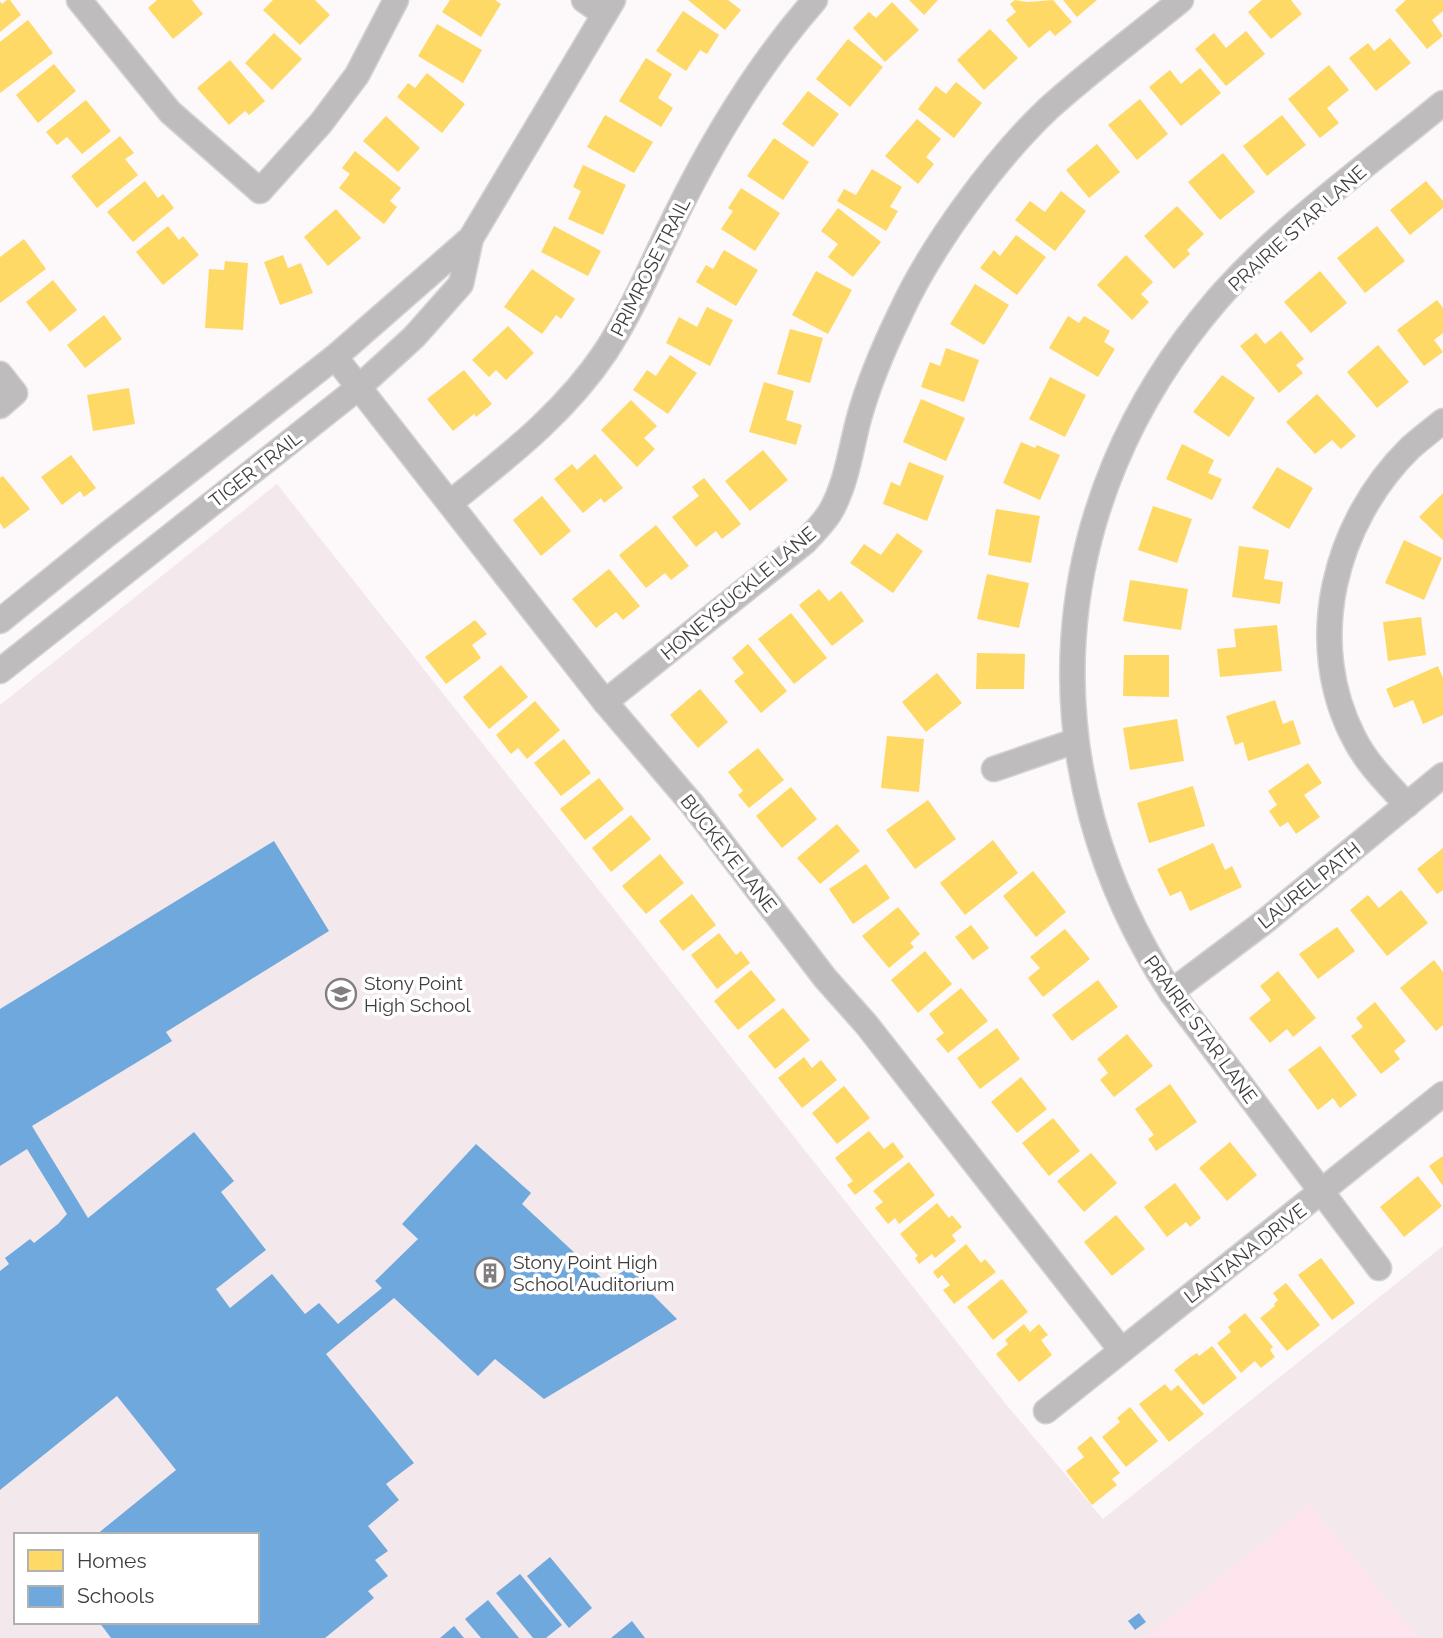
<svg xmlns="http://www.w3.org/2000/svg" width="1443" height="1638" font-family="Raleway,sans-serif">
	<rect width="100%" height="100%" fill="#fdf8fa"/>
	<path fill="#f3e8ec" fill-rule="evenodd" d="M277,484L1009,1408L1103,1519L1443,1246V1638H0V705ZM16,1535H257V1622H16Z"/>
	<path fill="#fde4ed" d="M1310,1504L1418,1638H1147L1146,1637Z"/>
	<g fill="#ffd966">
		<path d="M7,0H10L21,15L0,32V1L2,4Z"/>
		<path d="M157,0H192L203,14L173,39L148,8Z"/>
		<path d="M273,0H315L330,15L300,45L263,10Z"/>
		<path d="M450,0H495L501,4L481,37L442,12Z"/>
		<path d="M688,0H728L741,10L725,30Z"/>
		<path d="M909,0H938L924,15Z"/>
		<path d="M1015,0L1028,2L1053,0L1072,22L1055,36L1050,30L1029,48L1006,20L1016,12L1010,4Z"/>
		<path d="M1063,0H1097L1077,17Z"/>
		<path d="M1262,0H1291L1302,14L1271,39L1248,12Z"/>
		<path d="M1406,0H1443V11L1432,20L1443,36L1427,49L1395,10Z"/>
		<path d="M892,2L919,30L885,62L853,28L869,12L876,18Z"/>
		<path d="M683,11L719,35L707,54L700,50L686,71L656,51Z"/>
		<path d="M28,20L53,53L0,93V42Z"/>
		<path d="M437,24L482,50L463,83L418,56Z"/>
		<path d="M990,29L1018,58L984,90L957,60Z"/>
		<path d="M1246,31L1265,54L1226,86L1195,49L1214,33L1226,48Z"/>
		<path d="M274,33L302,59L272,90L245,63Z"/>
		<path d="M1390,38L1411,63L1376,91L1349,58L1368,43L1374,51Z"/>
		<path d="M848,39L883,67L850,107L816,79Z"/>
		<path d="M646,58L672,74L658,98L673,108L661,127L619,101Z"/>
		<path d="M230,60L265,101L249,115L245,111L229,125L197,88Z"/>
		<path d="M54,64L76,91L38,123L16,95Z"/>
		<path d="M1329,65L1349,90L1327,108L1339,123L1320,138L1288,99Z"/>
		<path d="M1200,68L1221,93L1181,126L1149,87L1170,70L1181,84Z"/>
		<path d="M427,73L465,104L442,133L397,97L408,83L415,88Z"/>
		<path d="M956,82L982,103L954,138L918,109L936,86L946,94Z"/>
		<path d="M808,91L839,114L813,147L782,124Z"/>
		<path d="M1140,99L1168,134L1137,160L1108,125Z"/>
		<path d="M86,100L111,131L82,154L67,137L57,145L46,132Z"/>
		<path d="M605,115L653,142L634,173L587,147Z"/>
		<path d="M1282,115L1306,145L1267,176L1243,146Z"/>
		<path d="M386,116L420,148L398,172L363,141Z"/>
		<path d="M917,119L941,139L926,157L934,164L918,184L885,156Z"/>
		<path d="M120,136L134,153L125,159L138,175L97,208L71,176Z"/>
		<path d="M774,138L809,162L783,200L747,176Z"/>
		<path d="M1097,144L1120,172L1089,198L1066,170Z"/>
		<path d="M355,151L401,188L390,201L397,207L384,224L339,188L350,174L342,168Z"/>
		<path d="M1223,153L1255,192L1220,220L1188,182Z"/>
		<path d="M583,165L626,185L603,235L568,219L581,191L573,187Z"/>
		<path d="M872,169L902,187L890,207L898,211L886,231L837,201L844,189L856,195Z"/>
		<path d="M145,181L158,198L163,194L174,208L133,242L107,212Z"/>
		<path d="M1426,181L1443,201V208L1410,235L1390,210Z"/>
		<path d="M741,188L780,213L755,251L721,229L733,211L728,208Z"/>
		<path d="M1061,191L1086,211L1055,251L1015,220L1030,201L1045,212Z"/>
		<path d="M1177,206L1204,234L1187,250L1190,254L1174,269L1144,236Z"/>
		<path d="M838,208L881,242L853,277L828,257L838,244L821,231Z"/>
		<path d="M336,209L361,238L328,266L304,237Z"/>
		<path d="M168,226L179,240L183,236L199,255L163,285L136,252Z"/>
		<path d="M554,226L601,251L588,276L541,252Z"/>
		<path d="M1377,226L1405,261L1365,293L1337,258Z"/>
		<path d="M1016,235L1046,257L1017,295L980,268L994,250L1000,256Z"/>
		<path d="M24,239L46,269L0,303V257Z"/>
		<path d="M724,250L758,270L736,306L696,282L706,265L713,269Z"/>
		<path d="M283,255L288,268L301,263L313,293L280,305L264,262Z"/>
		<path d="M1126,255L1153,282L1141,294L1149,302L1132,320L1097,285Z"/>
		<path d="M225,261L248,263L243,330L205,328L209,269L224,270Z"/>
		<path d="M532,269L575,299L561,319L556,315L542,334L504,307Z"/>
		<path d="M816,271L852,290L828,334L792,315Z"/>
		<path d="M1320,271L1347,303L1311,333L1284,302Z"/>
		<path d="M53,280L77,310L50,332L26,302Z"/>
		<path d="M975,284L1009,305L984,345L950,324Z"/>
		<path d="M1437,300L1443,308V333L1434,340L1443,352L1424,366L1397,330Z"/>
		<path d="M707,307L733,320L710,366L666,343L679,317L697,327Z"/>
		<path d="M104,315L122,339L85,368L67,345Z"/>
		<path d="M1068,316L1079,323L1084,316L1110,331L1104,342L1115,349L1098,377L1049,348Z"/>
		<path d="M508,326L534,353L506,380L496,370L489,377L472,360Z"/>
		<path d="M790,329L823,338L810,383L777,374Z"/>
		<path d="M1281,331L1304,359L1296,365L1303,373L1279,393L1240,346L1256,333L1265,344Z"/>
		<path d="M1378,345L1409,382L1377,408L1347,372Z"/>
		<path d="M946,348L979,360L964,402L921,387L930,362L940,366Z"/>
		<path d="M670,355L697,373L668,414L633,390L647,370L656,376Z"/>
		<path d="M464,370L492,404L476,417L474,414L453,431L427,399Z"/>
		<path d="M1222,375L1255,398L1229,437L1193,412Z"/>
		<path d="M1050,377L1086,395L1065,437L1029,419Z"/>
		<path d="M764,382L794,391L786,420L802,425L796,445L749,432Z"/>
		<path d="M129,388L135,424L93,431L87,395Z"/>
		<path d="M1317,394L1356,436L1341,449L1332,440L1315,454L1286,422Z"/>
		<path d="M921,399L965,418L946,461L903,442Z"/>
		<path d="M631,400L657,426L644,438L655,449L637,467L601,430Z"/>
		<path d="M1021,442L1035,448L1037,445L1060,455L1040,500L1003,483Z"/>
		<path d="M1182,444L1214,460L1208,473L1222,479L1212,500L1166,479Z"/>
		<path d="M763,450L788,480L750,511L725,481Z"/>
		<path d="M595,454L623,488L604,503L601,498L583,513L554,479L572,464L577,470Z"/>
		<path d="M71,455L96,488L84,497L80,491L62,505L41,477Z"/>
		<path d="M909,462L944,476L927,521L883,504L891,482L900,486Z"/>
		<path d="M1277,467L1313,488L1289,529L1252,508Z"/>
		<path d="M3,476L30,509L4,529L0,523V478Z"/>
		<path d="M704,478L741,524L722,539L716,531L696,547L672,517L699,496L692,487Z"/>
		<path d="M1443,493V540L1419,517Z"/>
		<path d="M542,496L571,531L541,556L513,520Z"/>
		<path d="M1153,506L1192,519L1177,563L1138,550Z"/>
		<path d="M996,509L1040,516L1031,563L988,555Z"/>
		<path d="M656,525L689,566L671,580L665,573L646,588L619,555Z"/>
		<path d="M897,533L923,551L893,593L850,563L864,544L881,555Z"/>
		<path d="M1404,540L1442,558L1424,600L1385,583Z"/>
		<path d="M1239,546L1269,550L1264,579L1283,582L1280,604L1232,597Z"/>
		<path d="M609,569L640,606L623,620L616,612L596,628L572,599Z"/>
		<path d="M987,574L1029,583L1019,628L977,619Z"/>
		<path d="M1130,580L1188,589L1181,630L1123,621Z"/>
		<path d="M819,589L829,601L841,591L864,621L832,646L799,605Z"/>
		<path d="M791,613L827,658L794,684L758,639Z"/>
		<path d="M1421,617L1426,655L1388,661L1383,622Z"/>
		<path d="M475,620L487,634L472,645L481,658L446,684L425,657Z"/>
		<path d="M1277,625L1282,671L1220,677L1217,649L1236,647L1234,629Z"/>
		<path d="M748,644L787,691L761,713L734,681L744,673L732,658Z"/>
		<path d="M977,653L1025,654L1024,689H976Z"/>
		<path d="M1124,655H1169V697L1123,696Z"/>
		<path d="M501,665L528,697L489,729L463,697Z"/>
		<path d="M1438,666L1443,678V715L1423,724L1413,700L1394,708L1386,689Z"/>
		<path d="M937,673L962,703L926,732L902,702Z"/>
		<path d="M700,689L728,722L698,748L670,715Z"/>
		<path d="M1275,700L1283,724L1293,720L1301,744L1248,761L1243,742L1235,745L1226,716Z"/>
		<path d="M535,701L560,730L527,759L518,748L511,754L496,735Z"/>
		<path d="M1177,719L1184,761L1130,770L1123,728Z"/>
		<path d="M887,736L924,739L919,792L881,788Z"/>
		<path d="M564,739L591,773L561,796L534,763Z"/>
		<path d="M758,748L784,780L749,808L738,795L743,791L728,772Z"/>
		<path d="M1308,763L1322,783L1304,795L1320,817L1296,834L1288,822L1280,827L1269,811L1277,805L1268,791Z"/>
		<path d="M599,778L624,809L585,840L560,809Z"/>
		<path d="M1193,786L1205,826L1149,843L1137,803Z"/>
		<path d="M791,787L817,819L782,848L756,816Z"/>
		<path d="M928,800L956,839L915,869L886,830Z"/>
		<path d="M631,815L651,839L611,872L592,848Z"/>
		<path d="M837,824L860,851L820,884L797,858Z"/>
		<path d="M993,840L1018,873L965,915L940,883Z"/>
		<path d="M1213,843L1225,870L1232,866L1242,887L1190,911L1181,891L1170,896L1157,869Z"/>
		<path d="M1443,848V890L1437,894L1417,869Z"/>
		<path d="M660,854L684,883L646,914L622,886Z"/>
		<path d="M866,864L890,898L853,924L829,889Z"/>
		<path d="M1033,871L1066,912L1036,937L1003,896Z"/>
		<path d="M1401,890L1428,923L1387,956L1350,910L1368,895L1379,908Z"/>
		<path d="M692,894L716,925L683,951L659,921Z"/>
		<path d="M898,907L920,934L910,943L914,947L889,968L862,936Z"/>
		<path d="M971,925L989,948L973,960L955,937Z"/>
		<path d="M1337,927L1355,951L1318,979L1299,954Z"/>
		<path d="M1065,929L1090,959L1043,997L1028,978L1040,968L1030,957Z"/>
		<path d="M719,933L736,955L741,951L750,963L717,989L691,955Z"/>
		<path d="M925,951L952,984L918,1013L891,980Z"/>
		<path d="M1434,960L1443,972V1025L1436,1031L1400,988Z"/>
		<path d="M751,970L776,1000L738,1030L714,1001Z"/>
		<path d="M1278,971L1316,1018L1293,1037L1287,1029L1270,1043L1249,1018L1271,1000L1260,986Z"/>
		<path d="M1098,980L1118,1007L1072,1041L1052,1015Z"/>
		<path d="M961,988L988,1021L948,1053L936,1039L944,1033L929,1014Z"/>
		<path d="M1375,1002L1406,1041L1394,1051L1400,1059L1381,1074L1351,1036L1363,1027L1356,1018Z"/>
		<path d="M783,1008L810,1040L775,1069L748,1036Z"/>
		<path d="M997,1028L1020,1059L980,1089L957,1058Z"/>
		<path d="M1127,1034L1153,1066L1114,1097L1100,1080L1108,1073L1097,1059Z"/>
		<path d="M1320,1046L1357,1095L1340,1108L1333,1098L1318,1110L1288,1070Z"/>
		<path d="M804,1057L812,1068L821,1060L837,1080L802,1108L778,1078Z"/>
		<path d="M1021,1077L1047,1109L1017,1133L991,1102Z"/>
		<path d="M1170,1084L1197,1122L1156,1151L1148,1139L1154,1135L1135,1109Z"/>
		<path d="M844,1086L870,1118L837,1144L812,1113Z"/>
		<path d="M1053,1118L1080,1151L1049,1176L1022,1143Z"/>
		<path d="M869,1131L884,1149L893,1142L904,1157L855,1195L847,1185L853,1181L835,1158Z"/>
		<path d="M1230,1142L1257,1175L1227,1201L1199,1168Z"/>
		<path d="M1091,1153L1117,1183L1084,1212L1057,1181Z"/>
		<path d="M1443,1156V1186L1429,1166Z"/>
		<path d="M909,1162L935,1195L899,1224L895,1218L888,1224L875,1208L883,1202L873,1191Z"/>
		<path d="M1418,1176L1442,1206L1404,1237L1380,1207Z"/>
		<path d="M1175,1183L1201,1218L1190,1227L1186,1222L1167,1237L1144,1207Z"/>
		<path d="M937,1203L949,1218L952,1215L962,1227L952,1235L956,1241L935,1258L932,1254L919,1264L915,1258L918,1256L900,1234Z"/>
		<path d="M1116,1215L1145,1249L1112,1276L1084,1242Z"/>
		<path d="M966,1244L981,1263L985,1259L996,1272L954,1304L943,1290L950,1285L942,1275L938,1279L933,1272Z"/>
		<path d="M1321,1258L1355,1303L1332,1320L1298,1275Z"/>
		<path d="M1002,1279L1028,1312L993,1340L967,1307Z"/>
		<path d="M1286,1283L1320,1325L1287,1351L1260,1318L1275,1306L1274,1304L1278,1300L1273,1293Z"/>
		<path d="M1245,1313L1273,1347L1270,1350L1275,1357L1261,1368L1255,1361L1241,1373L1217,1343L1231,1332L1228,1327Z"/>
		<path d="M1024,1324L1030,1332L1039,1324L1048,1335L1041,1340L1052,1355L1019,1382L996,1354L1008,1344L1005,1340Z"/>
		<path d="M1212,1346L1237,1378L1203,1405L1174,1370L1192,1356L1197,1353L1199,1356Z"/>
		<path d="M1165,1384L1171,1391L1178,1385L1204,1414L1169,1442L1139,1404Z"/>
		<path d="M1130,1407L1158,1441L1126,1467L1102,1437L1120,1422L1117,1418Z"/>
		<path d="M1091,1436L1120,1473L1112,1479L1117,1485L1092,1505L1066,1471L1084,1457L1077,1448Z"/>
	</g>
	<g fill="#6fa8dc">
		<path d="M274,841L329,931L166,1032L172,1041L32,1126L88,1218L194,1132L234,1181L221,1192L266,1250L216,1289L230,1308L272,1274L305,1314L319,1303L338,1324L382,1288L375,1281L418,1239L402,1224L476,1144L531,1193L522,1204L606,1282L631,1266L648,1290L677,1319L544,1399L495,1359L478,1376L394,1298L326,1354L414,1463L386,1484L399,1500L368,1526L388,1551L375,1560L388,1576L368,1591L374,1598L325,1638H111L99,1622H257V1535H96L176,1470L117,1396L0,1490V1271L9,1264L5,1258L30,1239L34,1243L58,1224L67,1214L27,1149L0,1166V1009Z"/>
		<path d="M550,1557L592,1608L569,1628L527,1576Z"/>
		<path d="M520,1574L562,1625L546,1638H533L496,1593Z"/>
		<path d="M488,1600L519,1638H481L465,1619Z"/>
		<path d="M1139,1613L1146,1622L1135,1630L1128,1621Z"/>
		<path d="M632,1621L645,1638H611Z"/>
		<path d="M454,1626L464,1638H440Z"/>
	</g>
	<g fill="none" stroke-linecap="round" stroke-linejoin="round">
		<g stroke="#d6d3d4" stroke-width="27">
			<g id="minor">
				<path d="M79,0L170,112L260,191L321,123L357,75L396,0"/>
				<path d="M584,0L603,13"/>
				<path d="M335,357L605,702L692,804L825,978L866,1024L1121,1350"/>
				<path d="M0,374L15,393L0,406"/>
				<path d="M450,503C507,457 565,413 606,351C633,309 652,264 674,219C712,141 757,66 815,0"/>
				<path d="M0,621L104,537L335,357L471,238L613,0"/>
				<path d="M0,671L358,388L414,337L461,284L471,238"/>
				<path d="M605,702L805,542C814,532 825,522 832,509C847,481 851,448 859,418C869,382 884,347 900,314C931,246 995,159 1049,108C1091,70 1137,36 1181,0"/>
				<path d="M994,769L1075,741"/>
				<path d="M1407,805C1388,784 1367,764 1354,738C1304,642 1334,523 1410,448C1420,439 1432,430 1443,421"/>
				<path d="M1171,992L1264,922L1443,775"/>
				<path d="M1379,1268L1171,992C1025,768 1042,504 1216,301C1279,228 1368,165 1443,103"/>
				<path d="M1046,1411L1443,1094"/>
			</g>
		</g>
		<use href="#minor" stroke="#bebcbd" stroke-width="24"/>
	</g>
	<defs>
		<g id="school-ring" transform="scale(1.575)"><circle r="9.5" fill="#fff" stroke="#827e7f" stroke-width="1.5"/><path d="M0-5L7-2L0 1L-7-2ZM-4 1L0 2.5L4 1V4Q0 6-4 4Z" fill="#827e7f"/></g>
		<g id="building-ring" transform="scale(1.575)"><circle r="9.5" fill="#fff" stroke="#827e7f" stroke-width="1.5"/><path d="M-4-6H4V6H1V3H-1V6H-4ZM-2.5-4.3h1.7v1.8h-1.7ZM.8-4.3h1.7v1.8H.8ZM-2.5-1h1.7V.8h-1.7ZM.8-1h1.7V.8H.8Z" fill="#827e7f"/></g>
	</defs>
	<g fill-rule="evenodd">
		<use href="#school-ring" x="341" y="994"/>
		<use href="#building-ring" x="490" y="1273"/>
	</g>
	<g text-anchor="middle" stroke-width="7" stroke-linejoin="round" paint-order="stroke">
		<g font-size="19" fill="#3f3c3d" stroke="#fff">
			<text transform="translate(1297 228) rotate(-42)" y="7">PRAIRIE STAR LANE</text>
			<text transform="translate(650 267) rotate(-63)" y="7">PRIMROSE TRAIL</text>
			<text transform="translate(255 469) rotate(-38)" y="7">TIGER TRAIL</text>
			<text transform="translate(738 593) rotate(-40)" y="7">HONEYSUCKLE LANE</text>
			<text transform="translate(729 853) rotate(52)" y="7">BUCKEYE LANE</text>
			<text transform="translate(1309 885) rotate(-39)" y="7">LAUREL PATH</text>
			<text transform="translate(1201 1029) rotate(54)" y="7">PRAIRIE STAR LANE</text>
			<text transform="translate(1245 1253) rotate(-38)" y="7">LANTANA DRIVE</text>
		</g>
		<g font-size="19" fill="#3f3c3d" stroke="#fff" text-anchor="start">
			<text x="364" y="990">Stony Point<tspan x="364" dy="22">High School</tspan></text>
			<text x="513" y="1269">Stony Point High<tspan x="513" dy="22">School Auditorium</tspan></text>
		</g>
	</g>
	<rect x="14" y="1533" width="245" height="91" fill="#ffffff" stroke="#b2b1b1" stroke-width="2"/>
	<rect x="28" y="1550" width="35" height="21" fill="#ffd966" stroke="#b2b1b1" stroke-width="2"/>
	<text x="77" y="1568" font-size="21" fill="#3f3c3d">Homes</text>
	<rect x="28" y="1586" width="35" height="21" fill="#6fa8dc" stroke="#b2b1b1" stroke-width="2"/>
	<text x="77" y="1603" font-size="21" fill="#3f3c3d">Schools</text>
</svg>
